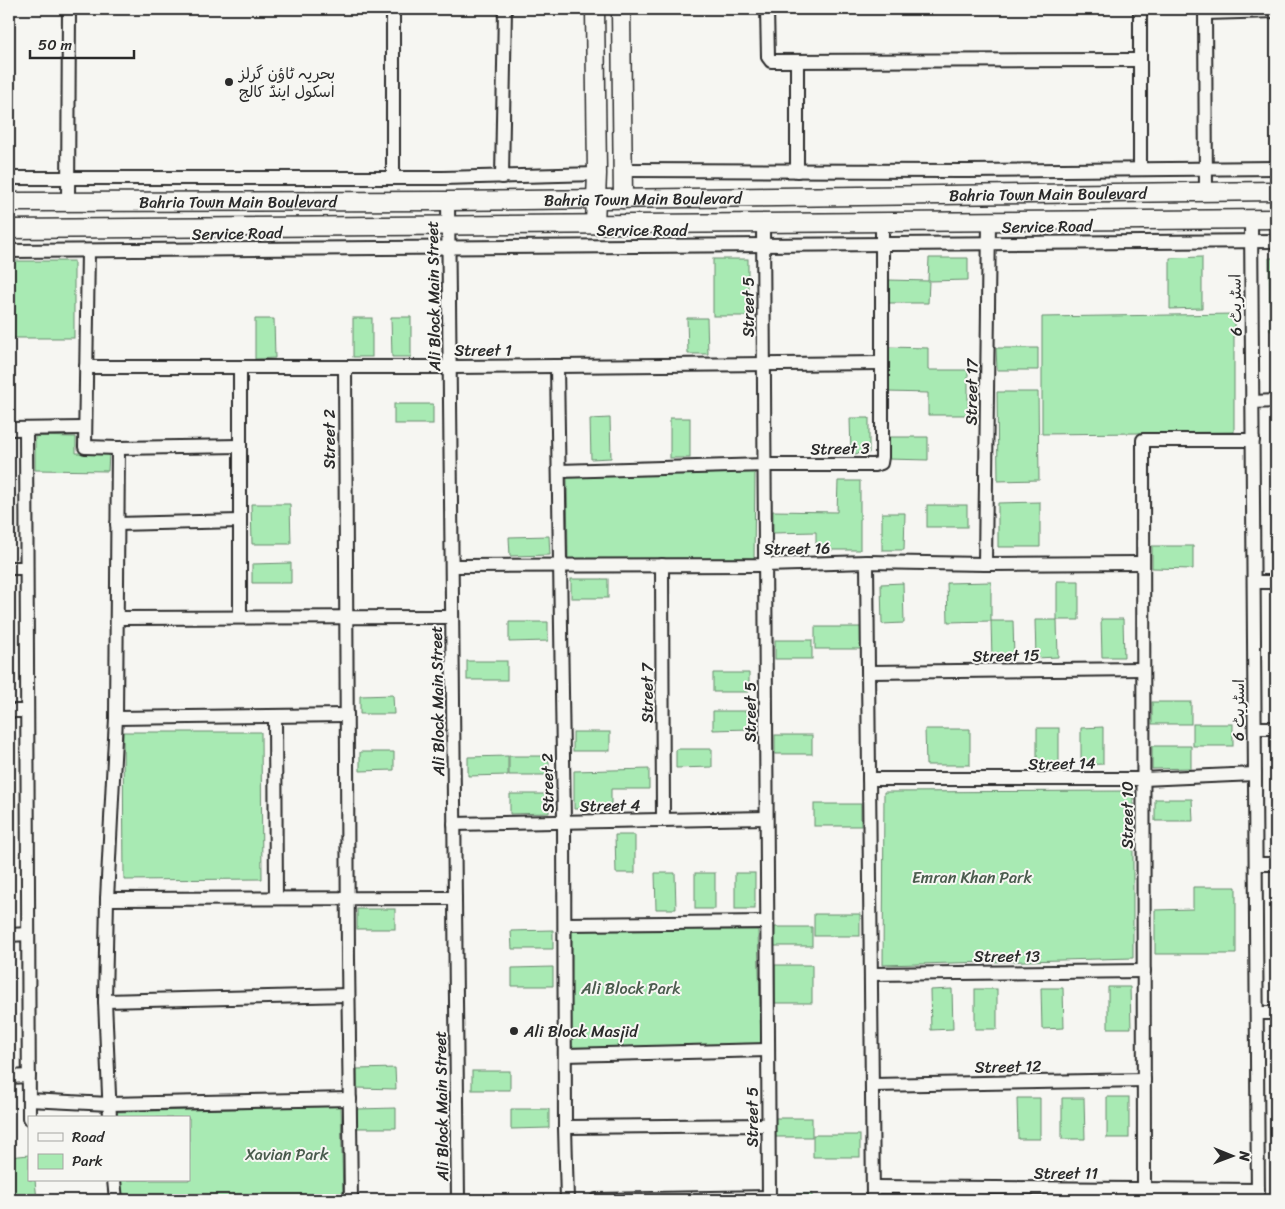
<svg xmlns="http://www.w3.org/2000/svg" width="1285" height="1209" font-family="Sriracha,'Playpen Sans Arabic',sans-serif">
	<rect width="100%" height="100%" fill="#f6f6f2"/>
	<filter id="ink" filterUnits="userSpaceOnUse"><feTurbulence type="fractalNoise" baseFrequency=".02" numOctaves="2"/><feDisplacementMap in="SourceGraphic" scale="10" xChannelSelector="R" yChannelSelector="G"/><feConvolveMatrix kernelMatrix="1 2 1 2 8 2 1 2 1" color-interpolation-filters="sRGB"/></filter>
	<g filter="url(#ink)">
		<g fill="#a8eab3" stroke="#6a8a6f">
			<path d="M1202,257V308L1170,309V258Z"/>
			<path d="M929,258H968V280L929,281L928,303H888V280L928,281Z"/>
			<path d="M1269,258H1276V330L1270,331Z"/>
			<rect x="713" y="259" width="35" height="57"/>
			<rect x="9" y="261" width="65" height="77"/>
			<path d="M1234,314V432L1042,434V317Z"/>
			<path d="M391,317H411V357H392Z"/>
			<rect x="353" y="318" width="19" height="39"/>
			<path d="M687,318H707L708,354H688Z"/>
			<path d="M255,319H274L275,358L255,359Z"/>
			<path d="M888,347L928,348V370H968V415H928V393L887,392Z"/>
			<path d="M996,348H1038V370H997Z"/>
			<path d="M997,392H1038L1039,480L998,481Z"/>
			<rect x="394" y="404" width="39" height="20"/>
			<path d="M610,418L611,458L591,459L590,419Z"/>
			<rect x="670" y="418" width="20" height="40"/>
			<path d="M850,418H869V453L851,454Z"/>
			<path d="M35,436L76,437V453H109L108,471L35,470Z"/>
			<path d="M887,437H928V460L887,459Z"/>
			<path d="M755,471L754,559H568L567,475Z"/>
			<path d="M838,481H860V550H816V532L773,533V511L837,512Z"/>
			<path d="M1040,502V547H998V503Z"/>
			<path d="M251,504H290L291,544H252Z"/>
			<rect x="927" y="505" width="40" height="22"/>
			<path d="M882,513H905L904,550H882Z"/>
			<path d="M549,536L550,555L510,556L509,537Z"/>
			<path d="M1152,546H1193V569L1152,568Z"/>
			<path d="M291,563V583H252V564Z"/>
			<rect x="571" y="579" width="37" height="19"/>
			<path d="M1057,581H1079V620H1057L1058,657L1036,658L1035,620H1057Z"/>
			<path d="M991,582V621H1013L1014,658L992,659L991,621L948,622L947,583Z"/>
			<path d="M903,583L904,623L882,624L881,584Z"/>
			<path d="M1101,619H1123L1124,657H1102Z"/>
			<path d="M509,622H548V641L509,642Z"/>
			<rect x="815" y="627" width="46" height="22"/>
			<rect x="775" y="640" width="37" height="19"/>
			<path d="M1272,654H1276V708L1271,707Z"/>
			<rect x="467" y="661" width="40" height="19"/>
			<path d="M749,673V692H713V673Z"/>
			<path d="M393,695L394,714H360V696Z"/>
			<rect x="1152" y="702" width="39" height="22"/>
			<path d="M713,711H749L750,729L713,730Z"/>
			<rect x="1193" y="724" width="40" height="22"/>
			<path d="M1103,727V764L1081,765V728Z"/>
			<rect x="1037" y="728" width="22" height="37"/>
			<path d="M925,729H970V765H926Z"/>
			<path d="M123,732H261L262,879L124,880Z"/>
			<rect x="573" y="732" width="37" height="19"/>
			<rect x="775" y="735" width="37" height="19"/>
			<path d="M1152,746H1191V768L1152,769Z"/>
			<path d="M676,749H712V767L676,768Z"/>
			<path d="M360,752H394V770L360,771Z"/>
			<path d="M508,756V775L468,776V757Z"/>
			<rect x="509" y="756" width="40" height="19"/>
			<path d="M649,769V789H611V808L574,809V771Z"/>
			<path d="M1133,791V958L883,965L884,792Z"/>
			<path d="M510,794H549V813L510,814Z"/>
			<path d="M1155,799H1192L1193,821H1155Z"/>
			<rect x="814" y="804" width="47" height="22"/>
			<path d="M615,835H635V873H616Z"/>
			<path d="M655,873H675L676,909H656Z"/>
			<rect x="695" y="873" width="20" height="36"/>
			<rect x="735" y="873" width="20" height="36"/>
			<path d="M1193,887H1236V954H1155V910L1193,909Z"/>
			<rect x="357" y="909" width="38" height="20"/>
			<rect x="814" y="914" width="46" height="22"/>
			<path d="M775,927H812V946H774Z"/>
			<path d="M572,929L758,930L761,1044L571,1048Z"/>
			<path d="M553,930V949H512L511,931Z"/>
			<rect x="775" y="965" width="37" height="38"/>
			<path d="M553,967V986H512V968Z"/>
			<path d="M1108,987H1130L1131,1028H1108Z"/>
			<path d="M1041,988H1063L1064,1028L1042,1029Z"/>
			<path d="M952,989L953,1029L931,1030L930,990Z"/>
			<rect x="975" y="989" width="22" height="40"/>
			<path d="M395,1068L396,1089L357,1088V1069Z"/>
			<rect x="472" y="1071" width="38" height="19"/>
			<rect x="1107" y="1097" width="22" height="41"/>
			<path d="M1017,1098H1040V1139H1018Z"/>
			<path d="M1062,1098H1084L1085,1139H1062Z"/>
			<path d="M341,1106L343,1200H123L121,1180H189V1118H116L115,1112Z"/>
			<path d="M396,1108V1128H357V1109Z"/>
			<path d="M511,1109H549V1128L511,1129Z"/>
			<rect x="774" y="1118" width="38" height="19"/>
			<rect x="813" y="1135" width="47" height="22"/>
			<path d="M29,1155V1180H35L37,1200H9V1157Z"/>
			<path d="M775,1194H812V1200H774Z"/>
		</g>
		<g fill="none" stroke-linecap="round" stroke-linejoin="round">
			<g stroke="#2b2b2b" stroke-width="16">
				<g id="minor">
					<path d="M767,9L768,57L771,61L1140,60"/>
					<path d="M1205,9L1206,192"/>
					<path d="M1205,13L1276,11"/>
					<path d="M797,62V171"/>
					<path d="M1140,169V9"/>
					<path d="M622,170L967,171L1276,168"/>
					<path d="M393,177V9"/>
					<path d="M502,177L505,9"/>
					<path d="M9,178H443L597,174"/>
					<path d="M68,201L69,9"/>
					<path d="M448,201L458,1200"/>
					<path d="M1251,220L1258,1200"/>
					<path d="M763,223L769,1200"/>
					<path d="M9,251L1276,241"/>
					<path d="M88,251L85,447L118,448L240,446"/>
					<path d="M557,366L564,822L565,1127L567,1200"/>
					<path d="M86,367H450L881,363"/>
					<path d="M240,367V617"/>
					<path d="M345,367L348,959L351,1200"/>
					<path d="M1252,402L1276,401"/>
					<path d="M9,429L84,428"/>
					<path d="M26,429L29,1118"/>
					<path d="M559,471L765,465H874L881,463L882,457V222"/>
					<path d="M117,524L240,521"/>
					<path d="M867,562L873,1200"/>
					<path d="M985,564L989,221"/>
					<path d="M662,565L663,820"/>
					<path d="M452,566L765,565L867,562L985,564L1143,563"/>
					<path d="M9,568H26"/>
					<path d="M1254,582H1276"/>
					<path d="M117,618L452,617"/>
					<path d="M869,672L1143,669"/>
					<path d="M9,711H27"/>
					<path d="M275,716L276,898"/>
					<path d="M116,718L347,715"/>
					<path d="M1255,728H1276"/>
					<path d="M869,779H1143L1255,774"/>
					<path d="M454,824L766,818"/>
					<path d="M1256,864H1276"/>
					<path d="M107,899L455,898"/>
					<path d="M565,924L767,922"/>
					<path d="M9,935L28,934"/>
					<path d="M871,974L1144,971"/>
					<path d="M105,1001L348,995"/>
					<path d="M1257,1013H1276"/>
					<path d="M565,1055L768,1050"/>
					<path d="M9,1077L29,1076"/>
					<path d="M872,1085L1144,1080"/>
					<path d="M29,1100L109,1104L350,1099"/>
					<path d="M110,1118L105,1001L107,899L116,718L118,448"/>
					<path d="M565,1127L768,1125"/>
					<path d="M114,1180L116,1200"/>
					<path d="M873,1187L1258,1190"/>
					<path d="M1144,1190L1143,440H1253"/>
					<path d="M596,1200L769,1197"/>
				</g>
			</g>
			<g stroke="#2b2b2b" stroke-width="21">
				<g id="secondary">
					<path d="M621,9L623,199"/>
					<path id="s1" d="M9,202L448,201L1276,191"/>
					<path d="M595,224L597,174L595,9"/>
					<path d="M9,229L1276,219"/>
				</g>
			</g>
			<use href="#minor" stroke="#f6f6f2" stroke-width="12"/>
			<use href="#secondary" stroke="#f6f6f2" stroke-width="18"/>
		</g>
	</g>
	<g fill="#2b2b2b" stroke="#f6f6f2" stroke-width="2">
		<circle cx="229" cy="82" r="5"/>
		<circle cx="514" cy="1031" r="5"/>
	</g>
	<g text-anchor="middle" stroke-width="4" stroke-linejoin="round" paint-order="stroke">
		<g font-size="16" fill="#2b2b2b" stroke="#f6f6f2" text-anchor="start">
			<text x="239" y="79">بحریہ ٹاؤن گرلز<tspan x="239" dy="18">اسکول اینڈ کالج</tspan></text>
			<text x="524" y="1037">Ali Block Masjid</text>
		</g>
		<g font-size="16" fill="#2b2b2b" stroke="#f6f6f2">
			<text dy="6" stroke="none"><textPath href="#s1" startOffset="1039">Bahria Town Main Boulevard</textPath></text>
			<text dy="6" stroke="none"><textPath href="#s1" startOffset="634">Bahria Town Main Boulevard</textPath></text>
			<text dy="6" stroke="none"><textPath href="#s1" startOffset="229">Bahria Town Main Boulevard</textPath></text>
			<text transform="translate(1047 226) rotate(-1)" y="6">Service Road</text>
			<text x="642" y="236">Service Road</text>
			<text transform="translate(237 233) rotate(-1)" y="6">Service Road</text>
			<text transform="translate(433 296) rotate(-91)" y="6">Ali Block Main Street</text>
			<text transform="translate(1235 305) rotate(-91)" y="6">اسٹریٹ 6</text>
			<text transform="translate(748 307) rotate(-90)" y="6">Street 5</text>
			<text x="483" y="356">Street 1</text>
			<text transform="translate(971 392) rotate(-89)" y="6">Street 17</text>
			<text transform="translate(329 439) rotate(-90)" y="6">Street 2</text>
			<text transform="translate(840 448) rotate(-1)" y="6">Street 3</text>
			<text transform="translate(797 548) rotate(-1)" y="6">Street 16</text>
			<text transform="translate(1006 655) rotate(-1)" y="6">Street 15</text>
			<text transform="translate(647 693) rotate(-90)" y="6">Street 7</text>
			<text transform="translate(437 701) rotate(-91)" y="6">Ali Block Main Street</text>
			<text transform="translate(1238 710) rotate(-90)" y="6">اسٹریٹ 6</text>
			<text transform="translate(750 712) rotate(-90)" y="6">Street 5</text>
			<text transform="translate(1062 763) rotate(-1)" y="6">Street 14</text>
			<text transform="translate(547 783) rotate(-91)" y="6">Street 2</text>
			<text transform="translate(610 805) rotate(-1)" y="6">Street 4</text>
			<text transform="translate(1127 815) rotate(-90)" y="6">Street 10</text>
			<text x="1007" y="962">Street 13</text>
			<text transform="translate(1008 1066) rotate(-1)" y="6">Street 12</text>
			<text transform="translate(441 1106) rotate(-91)" y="6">Ali Block Main Street</text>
			<text transform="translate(752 1117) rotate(-90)" y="6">Street 5</text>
			<text x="1066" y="1179">Street 11</text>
		</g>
		<g font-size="16" fill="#4a5b4d" stroke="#f6f6f2">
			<text x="972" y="883">Emran Khan Park</text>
			<text x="631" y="994">Ali Block Park</text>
			<text x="287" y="1160">Xavian Park</text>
		</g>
	</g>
	<rect width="1285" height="1209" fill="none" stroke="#f6f6f2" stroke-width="30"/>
	<rect x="15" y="15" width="1255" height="1179" fill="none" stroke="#2b2b2b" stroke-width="2" filter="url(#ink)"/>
	<rect x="28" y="1116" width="162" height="65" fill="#f6f6f2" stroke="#a5a5a2"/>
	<rect x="38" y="1133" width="25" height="8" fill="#f6f6f2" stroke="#a5a5a2"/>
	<text x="72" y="1142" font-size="15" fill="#2b2b2b">Road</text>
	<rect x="38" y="1154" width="25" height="15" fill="#a8eab3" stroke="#a5a5a2"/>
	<text x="72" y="1166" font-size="15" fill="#2b2b2b">Park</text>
	<g transform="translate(1232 1156) rotate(91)" stroke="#f6f6f2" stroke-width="4" paint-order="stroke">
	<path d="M0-4L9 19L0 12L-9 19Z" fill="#2b2b2b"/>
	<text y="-8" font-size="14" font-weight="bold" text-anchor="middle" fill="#2b2b2b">N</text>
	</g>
	<path d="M30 50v8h104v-8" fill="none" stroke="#2b2b2b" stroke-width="2.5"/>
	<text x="38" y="50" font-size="15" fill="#2b2b2b" stroke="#f6f6f2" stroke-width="4" paint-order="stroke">50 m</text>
</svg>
